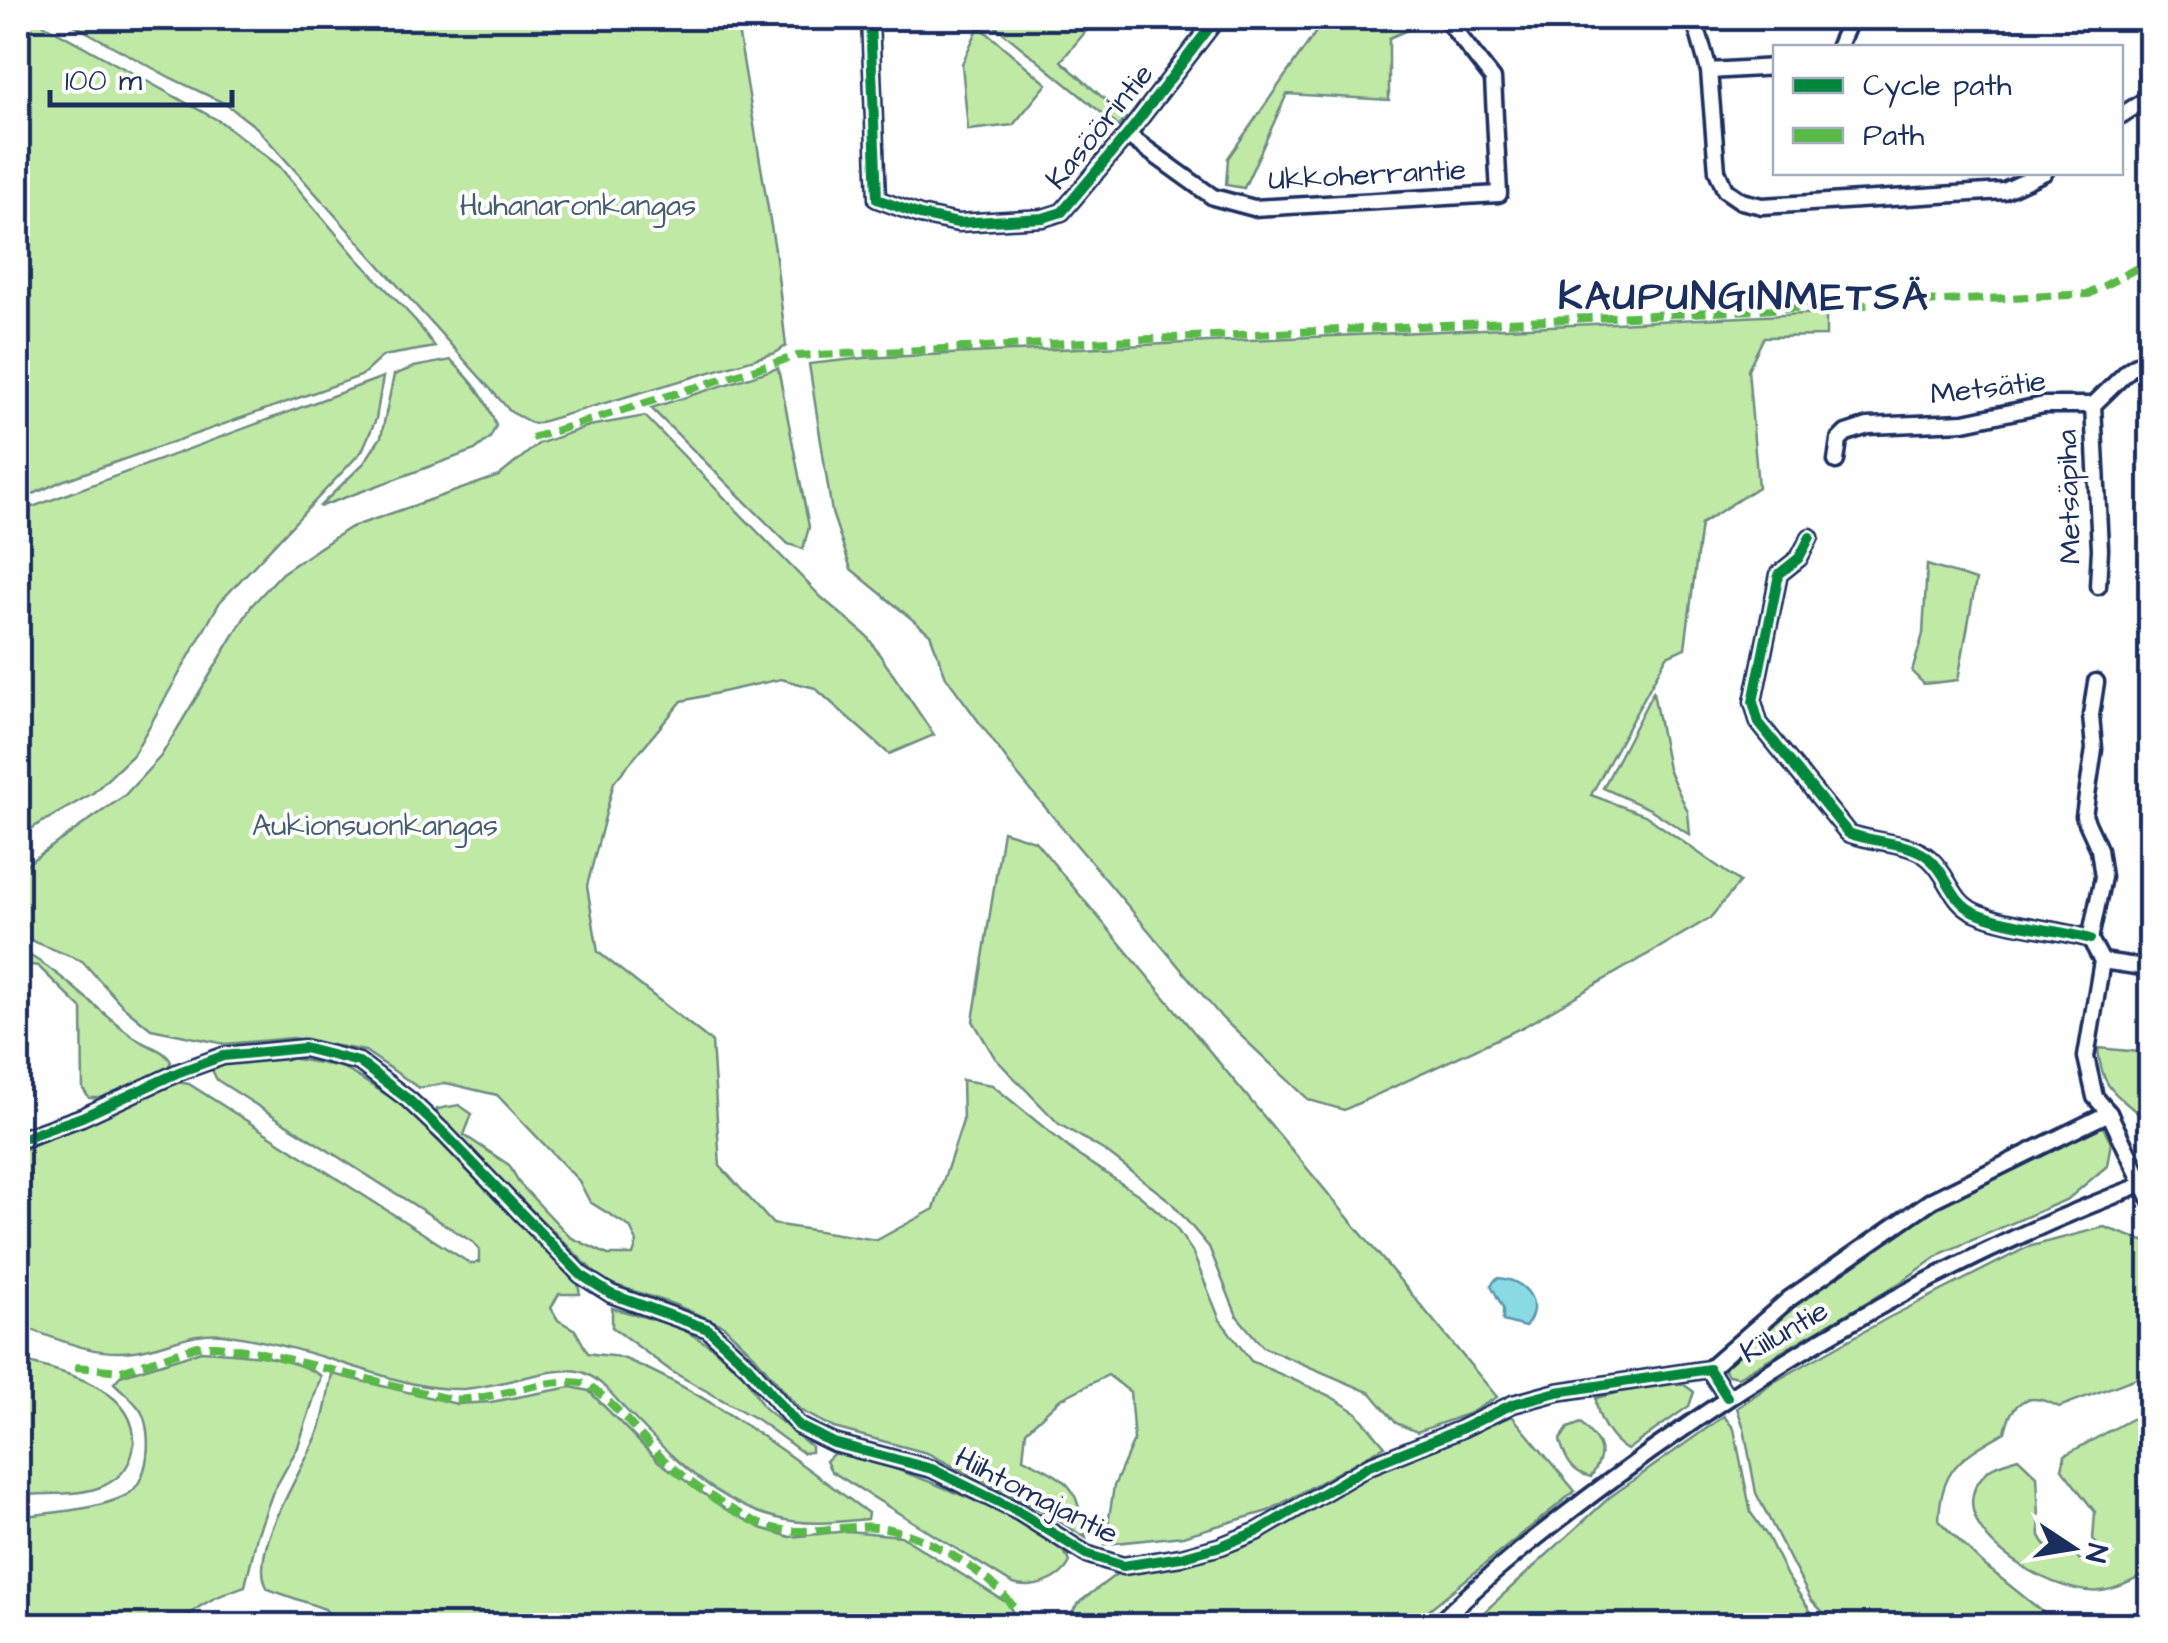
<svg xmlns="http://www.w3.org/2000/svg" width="2168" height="1643" font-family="'Architects Daughter',sans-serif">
	<rect width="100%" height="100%" fill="#fff"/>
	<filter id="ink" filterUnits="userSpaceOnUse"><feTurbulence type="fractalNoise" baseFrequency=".01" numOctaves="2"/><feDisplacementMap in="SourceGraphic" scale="20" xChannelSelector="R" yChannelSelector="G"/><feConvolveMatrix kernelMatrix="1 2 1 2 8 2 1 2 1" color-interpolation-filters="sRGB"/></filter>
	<g filter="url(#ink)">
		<g fill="#c0e9a6" stroke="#6e8c82" stroke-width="2.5">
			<path d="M18,18H32L221,122L279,166L355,256L416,321L435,347L383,356L361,376L62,481L18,501Z"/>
			<path d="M61,18H736L775,250L786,346L775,353L534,424L511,412L257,128L226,104L171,78Z"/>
			<path d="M992,18H1097L1061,61L1126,118L1119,127L990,22Z"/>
			<path d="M1402,18L1430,20L1389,38V100L1287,94L1244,188L1226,185L1228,158L1320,26L1329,22L1340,25L1344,30L1347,24H1373Z"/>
			<path d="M979,26L1047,84L1013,125L968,130L962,64Z"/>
			<path d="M1826,313V336L1764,337L1748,369L1758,487L1701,524L1685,648L1667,656L1591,795L1645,815L1740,882L1710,918L1523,1027L1344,1110L1309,1100L1222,1018L1018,775L946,677L930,634L851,569L832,513L809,364L864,358Z"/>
			<path d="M451,360C471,380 487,398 496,426L490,438L475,450L319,507L364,463L381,437L394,375L414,367Z"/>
			<path d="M778,368L809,527L803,549L788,544L651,408Z"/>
			<path d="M383,377L376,419L362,451L220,602L133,755L93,793L18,836V515L24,510Z"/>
			<path d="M645,416L821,597L867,636L934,735L889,754L815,688L781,679L682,701L614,782L587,886L598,952L712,1042L720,1166L773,1224L877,1240L934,1209L963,1121L962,1080L992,1085L1079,1156L1139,1195L1174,1225L1192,1251L1220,1320L1251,1361L1330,1396L1356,1412L1385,1446L1268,1511L1183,1536L1105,1544L1114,1486L1134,1440L1130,1392L1108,1375L1059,1400L1026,1431L1023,1458C1073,1483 1075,1483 1086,1538L1046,1513L927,1453L834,1428L800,1410L754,1355L723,1325L673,1304L603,1281L437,1116V1109L459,1105L472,1114L464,1135L509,1165L520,1184L570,1237L608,1255H633L637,1242L630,1227L590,1202L579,1181L497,1095L446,1083L419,1088L365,1051L293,1038L225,1044L151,1029L123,1006L82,961L18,935V870L124,796L161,756L252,605L282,573L349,528L499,476L538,444L589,426Z"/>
			<path d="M1927,565L1976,580L1958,680L1924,684L1912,672L1923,634Z"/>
			<path d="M1653,692L1668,769L1688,812L1690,835L1650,809L1603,788Z"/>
			<path d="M1003,831L1035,841L1497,1397L1470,1413L1417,1432L1396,1423L1371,1393L1263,1347L1237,1316L1209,1247L1170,1201L1105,1151L1059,1124L995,1058L973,1021Z"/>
			<path d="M29,955C70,979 101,1015 140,1041C152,1048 165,1050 171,1062L168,1067L105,1098H89L83,1089L82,1009L38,966L30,965Z"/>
			<path d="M2098,1048L2150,1053V1125C2121,1094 2102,1096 2098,1048Z"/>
			<path d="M290,1058L342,1067L403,1105L578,1284L580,1294H559L551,1308L558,1320L575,1330L588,1353C600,1356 612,1354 625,1359C713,1395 791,1457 868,1513L867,1519C838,1522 806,1526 777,1518C718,1504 670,1456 630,1414C616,1400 599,1375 578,1371C552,1366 493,1389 459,1389C420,1389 385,1376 348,1365C308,1352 264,1340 223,1334C191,1330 165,1348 134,1351C92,1357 57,1338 18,1325V1152L176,1082L189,1084L471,1264L479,1262V1250L474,1243L217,1080L212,1070L237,1060Z"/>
			<path d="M2092,1126L2103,1127L2111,1142L2107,1166L2068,1199L1942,1253L1901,1282L1738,1377L1728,1375L1723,1368L1727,1359C1783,1309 1842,1262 1906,1223C1966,1186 2030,1157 2092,1126Z"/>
			<path d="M2104,1227L2143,1241L2150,1239V1373L2059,1407C2029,1391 2012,1399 2005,1432C1963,1456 1940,1467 1939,1521L1982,1563L2049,1617L2051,1625H1470L1610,1497L1724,1416L1734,1429L1751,1513L1768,1537L1787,1576L1813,1615L1823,1612L1811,1600L1756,1493L1744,1428L1737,1408L1774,1382L1888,1318L2028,1247Z"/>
			<path d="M612,1308L677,1326L712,1347L744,1375L764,1408L811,1446V1452L803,1453L758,1420L671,1371L612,1327Z"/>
			<path d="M201,1351C239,1353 289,1355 321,1376L298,1447L272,1494L257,1536L245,1586C221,1595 195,1604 180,1625H18V1517C52,1512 93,1511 125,1496C150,1484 153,1433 141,1411C134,1400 123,1392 114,1383L120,1376Z"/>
			<path d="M18,1360C61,1372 137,1386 134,1444C132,1464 121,1478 103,1486C78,1497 45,1492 18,1496Z"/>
			<path d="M332,1374L457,1404L491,1402L571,1387L589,1391L658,1461L725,1509L761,1528L790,1537L848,1531L901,1536L1007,1603L1021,1625H338L325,1609L268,1589C245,1553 307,1466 320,1428C326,1411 328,1392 332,1374Z"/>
			<path d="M1656,1383L1683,1384L1694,1392L1689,1406L1627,1450C1610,1440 1596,1417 1596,1398Z"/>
			<path d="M2150,1409V1571C2137,1579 2117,1589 2101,1591C2051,1597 1926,1523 1990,1469C1996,1464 2010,1461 2018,1458L2037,1476L2040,1536L2046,1546H2064L2081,1561H2101L2102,1550L2093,1540L2095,1512L2062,1469L2065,1455Z"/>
			<path d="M1512,1416L1575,1491L1410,1625L1060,1626L1081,1601L1118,1573L1184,1565L1261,1539L1380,1469Z"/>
			<path d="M1581,1423C1601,1445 1608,1450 1591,1477C1572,1473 1565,1459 1560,1440L1568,1428Z"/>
			<path d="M840,1452C879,1459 1060,1528 1070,1562C1061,1581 1033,1590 1013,1584L831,1471L826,1461L833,1454Z"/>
		</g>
		<path fill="#89dae2" stroke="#5d96ad" stroke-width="2.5" d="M1497,1278C1525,1279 1545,1303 1525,1327L1503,1321V1308L1491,1285Z"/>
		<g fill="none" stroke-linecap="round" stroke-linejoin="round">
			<g stroke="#1b2f5e" stroke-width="21">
				<g id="minor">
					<path d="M870,18L877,199L920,215L958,223L1043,218L1062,212L1127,135L1217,18"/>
					<path d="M1694,18L1709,71L1717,171L1725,190L1741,201L1762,206L2004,191L2045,172"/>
					<path d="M1838,48L1851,18"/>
					<path d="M1709,71L1776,67"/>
					<path d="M2120,116L2150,97"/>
					<path d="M1127,135L1213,197L1254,208L1499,194L1493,79L1445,18"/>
					<path d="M2093,405L2100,549L2098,586"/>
					<path d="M1836,461L1839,440L1846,433L1868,426L1964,422L2044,405H2093L2130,369L2150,356"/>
					<path d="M1810,537L1799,558L1779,574L1753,702L1759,723L1848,833C1873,843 1910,841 1930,859C1949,876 1951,901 1975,912C2009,927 2054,928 2090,939"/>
					<path d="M2096,682L2091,715L2094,749L2084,816L2099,849L2103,877L2090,939L2102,961L2086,1057L2095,1097L2109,1113L2150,1199"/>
					<path d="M2102,961L2150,968"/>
					<path d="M18,1140L82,1117L179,1072L223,1056L304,1048L359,1062L409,1100L445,1134L581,1275L611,1294L708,1329L748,1366L799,1426L834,1443L932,1469L1019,1512L1086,1554L1123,1566L1181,1557L1221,1546L1258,1531L1369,1466L1459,1430L1513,1404L1557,1392L1709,1369L1727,1397"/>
					<path d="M1709,1369L1789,1299L1932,1200L2109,1113"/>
					<path d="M1436,1626C1488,1574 1547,1528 1606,1484C1772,1360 1955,1254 2150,1182"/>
				</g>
			</g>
			<use href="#minor" stroke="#fff" stroke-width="14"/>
			<g stroke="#58b947" stroke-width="8" stroke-dasharray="15 8" stroke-linecap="butt">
				<path d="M532,438L797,356L2089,294L2150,261"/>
				<path d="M75,1367L121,1371L197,1346H217L258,1352L449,1399C495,1403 545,1374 587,1384C614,1402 635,1431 658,1454C685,1481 722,1506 758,1523C796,1540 838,1524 878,1527C925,1531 1007,1582 1025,1626"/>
			</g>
			<g stroke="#fff" stroke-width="16">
				<g id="cycleway">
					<path d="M870,18L877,199L920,215L958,223L1043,218L1062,212L1127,135L1217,18"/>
					<path d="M1810,537L1799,558L1779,574L1753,702L1759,723L1848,833C1873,843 1910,841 1930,859C1949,876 1951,901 1975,912C2009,927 2054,928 2090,939"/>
					<path d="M18,1140L82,1117L179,1072L223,1056L304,1048L359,1062L409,1100L445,1134L581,1275L611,1294L708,1329L748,1366L799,1426L834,1443L932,1469L1019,1512L1086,1554L1123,1566L1181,1557L1221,1546L1258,1531L1369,1466L1459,1430L1513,1404L1557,1392L1709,1369L1727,1397"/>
				</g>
			</g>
			<use href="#cycleway" stroke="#00873e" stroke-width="10"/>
		</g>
	</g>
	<g text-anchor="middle" stroke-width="8" stroke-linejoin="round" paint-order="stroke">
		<g font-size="30" fill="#1b2f5e" stroke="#fff">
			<text transform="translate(1099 126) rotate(-51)" y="10">Kasöörintie</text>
			<text transform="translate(1367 174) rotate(-3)" y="10">Ukkoherrantie</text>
			<text transform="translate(1988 387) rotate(-7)" y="10">Metsätie</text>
			<text transform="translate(2068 497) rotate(-92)" y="10">Metsäpiha</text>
			<text transform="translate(1784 1331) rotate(-30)" y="10">Kiiluntie</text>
			<text transform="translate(1037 1495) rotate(27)" y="10">Hiihtomajantie</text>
		</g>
		<g font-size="30" fill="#445e70" stroke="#fff">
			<text x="578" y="215">Huhanaronkangas</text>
			<text x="375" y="835">Aukionsuonkangas</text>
		</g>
		<g font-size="40" font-weight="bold" letter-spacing="2.5" fill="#1b2f5e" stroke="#fff">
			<text x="1744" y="309">KAUPUNGINMETSÄ</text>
		</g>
	</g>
	<rect width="2168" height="1643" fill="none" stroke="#fff" stroke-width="60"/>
	<rect x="30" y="30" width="2108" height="1583" fill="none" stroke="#1b2f5e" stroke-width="4" filter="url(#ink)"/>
	<rect x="1773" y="45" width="350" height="130" fill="#ffffff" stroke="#a4acbf" stroke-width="2.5"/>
	<rect x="1793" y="78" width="50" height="15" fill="#00873e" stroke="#a4acbf" stroke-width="2.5"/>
	<text x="1863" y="95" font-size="30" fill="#1b2f5e">Cycle path</text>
	<rect x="1793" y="128" width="50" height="15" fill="#58b947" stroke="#a4acbf" stroke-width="2.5"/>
	<text x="1863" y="145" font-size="30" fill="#1b2f5e">Path</text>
	<g transform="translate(2073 1548) rotate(102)" stroke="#ffffff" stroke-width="8" paint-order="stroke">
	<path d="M0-8L18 38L0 25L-18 38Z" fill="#1b2f5e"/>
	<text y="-15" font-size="28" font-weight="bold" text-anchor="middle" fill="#1b2f5e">N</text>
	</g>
	<path d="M50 90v15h182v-15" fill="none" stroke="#1b2f5e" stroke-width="5"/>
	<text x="65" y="90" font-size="30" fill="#1b2f5e" stroke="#ffffff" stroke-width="8" paint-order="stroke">100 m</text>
</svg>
